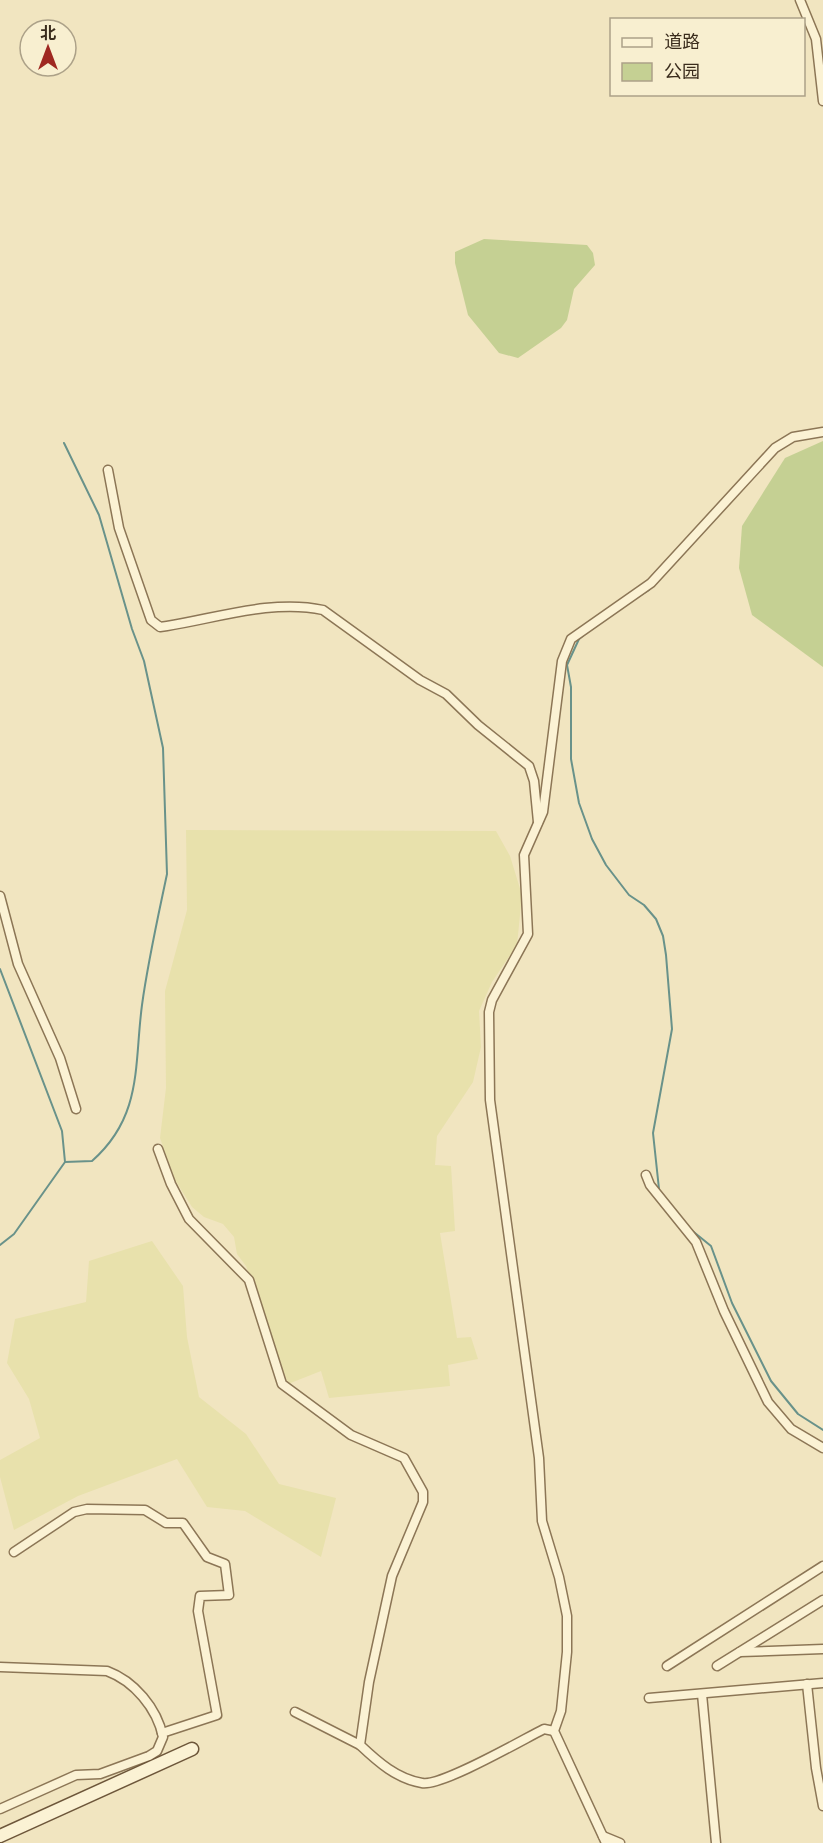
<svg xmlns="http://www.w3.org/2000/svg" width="823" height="1843" font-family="'IBM Plex Serif','Noto Sans SC',serif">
	<rect width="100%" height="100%" fill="#f1e5c0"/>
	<g fill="#e8e1ac">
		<path d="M186,830L496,831L510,856L522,895L517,945L492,982L479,1011L481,1047L473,1082L437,1136L435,1165L451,1166L455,1231L440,1233L457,1338L471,1337L478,1359L448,1365L450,1386L329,1398L321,1371L288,1384L246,1266L237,1254L234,1237L223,1224L204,1217L192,1207L175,1180L160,1138L166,1088L165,991L187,910Z"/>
		<path d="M152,1241L183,1286L187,1337L199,1397L246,1434L279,1484L336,1498L321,1557L245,1511L207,1507L177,1459L78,1496L14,1530L0,1477V1460L40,1438L29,1399L7,1363L15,1319L86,1302L89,1261Z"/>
	</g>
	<g fill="#c5d093">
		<path d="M484,239L587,245L593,253L595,265L574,289L567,320L561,328L518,358L499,353L468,315L455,263V252Z"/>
		<path d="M823,441V667L752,615L739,568L742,526L785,458Z"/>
	</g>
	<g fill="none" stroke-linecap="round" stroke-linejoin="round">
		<g stroke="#69928a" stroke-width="2">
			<path d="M64,443L99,515L132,629L144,661L163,748L167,874C158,917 148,961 142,1005C134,1065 143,1116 92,1161L65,1162"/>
			<path d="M636,598L649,590"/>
			<path d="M587,632L579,639L567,665L571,687V759L579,803L592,839L606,865L629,895L644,905L656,919L663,936L666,955L672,1029L653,1133L659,1189"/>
			<path d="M0,969L62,1131L65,1162L14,1234L0,1245"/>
			<path d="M690,1229L711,1246L732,1303L771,1381L798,1414L823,1430"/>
		</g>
		<g stroke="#8c7656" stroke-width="11">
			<g id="street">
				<path d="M800,0L816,39L823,101"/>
				<path d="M108,470L119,528L151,620L160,627L167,626C217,618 273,599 323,610L420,680L446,694L478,725L529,766L534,781L538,822"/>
				<path d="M0,896L18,964L60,1058L76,1109"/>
				<path d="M158,1149L171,1184L189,1219L249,1280L282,1384L351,1435L404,1458L423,1492V1502L392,1576L369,1682L360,1745C378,1762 397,1779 422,1783C441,1787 522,1740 544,1729L554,1731"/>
				<path d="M646,1175L650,1185L696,1242L724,1311L768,1402L791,1429L823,1448"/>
				<path d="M14,1552L74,1512L87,1509L145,1510L166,1523H183L207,1557L225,1564L229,1595L200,1596L198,1611L217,1715L162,1733"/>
				<path d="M740,1652L823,1649"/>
				<path d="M667,1666L823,1566"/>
				<path d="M717,1666L823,1600"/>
				<path d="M0,1667L107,1671C134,1681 157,1708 163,1737L157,1751L149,1756L100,1774L76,1775L0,1809"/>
				<path d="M807,1684L816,1768L823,1806"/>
				<path d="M702,1694L716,1843"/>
				<path d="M649,1698L823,1683"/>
				<path d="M295,1712L360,1745"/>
				<path d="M603,1836L620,1843"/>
				<path d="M606,1843L554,1731L561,1711L567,1652V1616L559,1577L542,1521L539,1458L490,1100L489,1012L492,1000L528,934L524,855L543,812L562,661L571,639L651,583L775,448L793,437L823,432"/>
			</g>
		</g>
		<g stroke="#6d563a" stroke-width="15">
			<path id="secondary" d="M0,1836L192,1749"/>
		</g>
		<use href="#street" stroke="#fbf2d4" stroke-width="8"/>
		<use href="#secondary" stroke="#fbf2d4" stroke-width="12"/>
	</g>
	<rect x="610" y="18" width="195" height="78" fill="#f8efd0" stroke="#aca188" stroke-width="1.5"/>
	<rect x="622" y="38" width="30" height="9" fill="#fbf2d4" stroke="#aca188" stroke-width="1.5"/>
	<text x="664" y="48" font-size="18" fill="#3a2c1c">道路</text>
	<rect x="622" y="63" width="30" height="18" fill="#c5d093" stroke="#aca188" stroke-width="1.5"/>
	<text x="664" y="78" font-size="18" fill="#3a2c1c">公园</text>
	<g transform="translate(48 48)"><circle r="28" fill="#f8efd0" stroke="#aca188" stroke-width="1.5"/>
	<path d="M0-4.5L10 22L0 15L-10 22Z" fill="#9f2821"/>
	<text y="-9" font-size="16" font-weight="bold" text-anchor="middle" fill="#3a2c1c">北</text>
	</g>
</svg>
